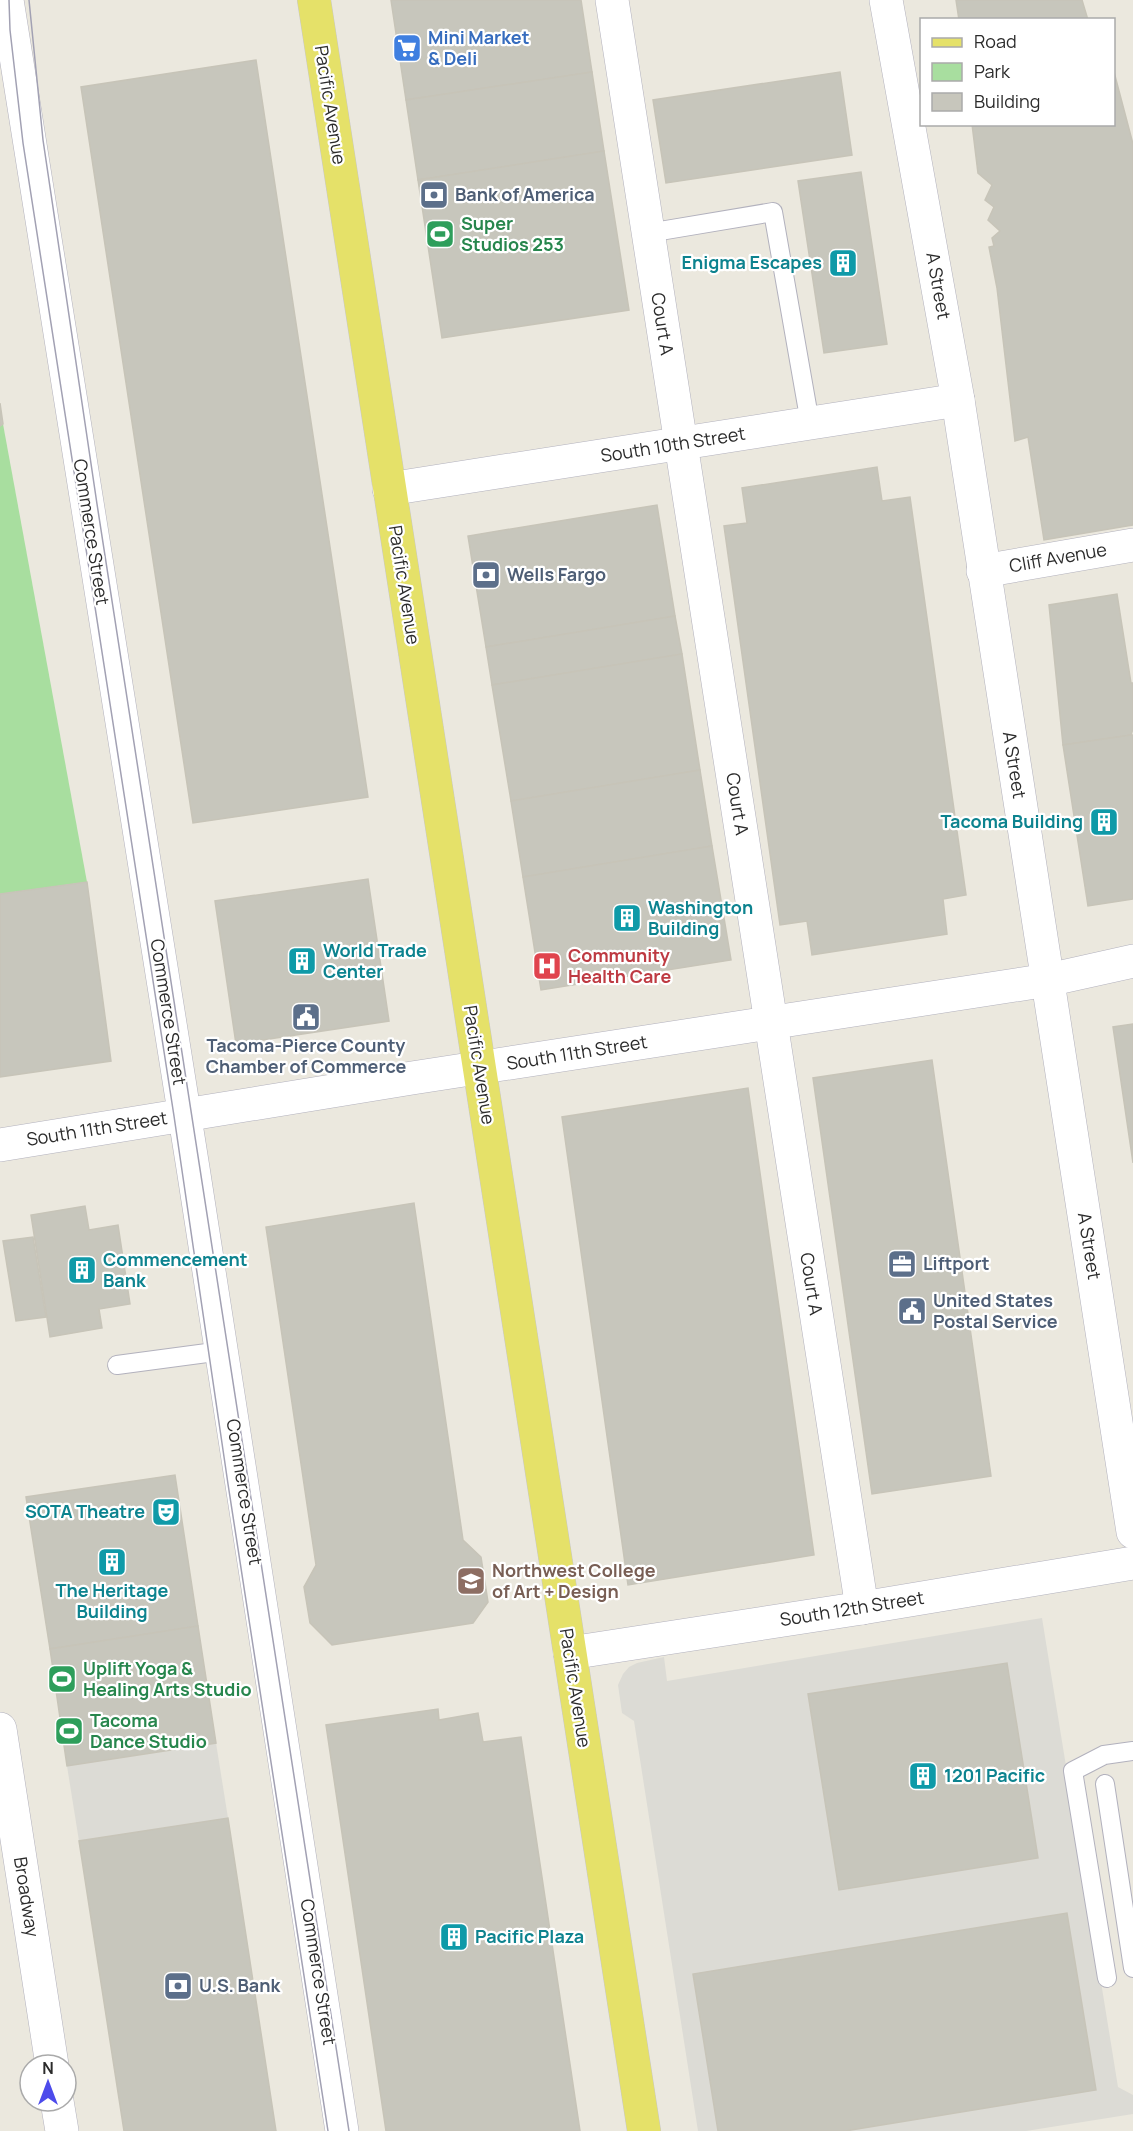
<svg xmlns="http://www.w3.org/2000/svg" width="1133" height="2131" font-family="Manrope,sans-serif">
	<rect width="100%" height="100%" fill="#ebe8de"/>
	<path fill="#a8de9f" d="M3,424L87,882L0,894V426Z"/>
	<g fill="#dcdbd5" fill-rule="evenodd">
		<path d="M1042,1618L1118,2087L1133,2095V2114L1026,2131H845L1096,2090L1067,1913L693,1974L718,2131H698L634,1721L622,1713L618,1685L623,1674L629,1667L637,1663L664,1657L667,1681ZM1007,1663L1038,1858L839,1890L808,1695Z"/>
		<path d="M216,1743L228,1818L79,1841L67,1766Z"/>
	</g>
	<g fill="#c7c6bc" stroke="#c7c4b8" stroke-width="1.5">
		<path d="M391,0H581L592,72L406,100Z"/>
		<path d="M956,0H1082L1088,20H959Z"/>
		<path d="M256,60L368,797L193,823L81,87Z"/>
		<path d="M592,72L604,151L418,180L406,100Z"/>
		<path d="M840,72L852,155L666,183L653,100Z"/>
		<path d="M1114,72L1133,144V525L1044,540L1028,437L1015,441L997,288L989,247L994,246L992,238L1000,231L988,220L994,207L985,200L992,185L978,173L972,124H1114Z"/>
		<path d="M604,151L629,310L442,338L418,180Z"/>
		<path d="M861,172L887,344L824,353L798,181Z"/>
		<path d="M0,403L3,424L0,426Z"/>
		<path d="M877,467L882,501L910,497L966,895L943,899L947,934L812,955L807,921L780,925L724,526L747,523L742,488Z"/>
		<path d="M657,505L675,616L486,647L468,536Z"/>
		<path d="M1117,594L1131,683H1133V729L1131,735L1063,745L1049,605Z"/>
		<path d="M675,616L682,654L492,685L486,647Z"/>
		<path d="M682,654L700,770L511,801L492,685Z"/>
		<path d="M1131,735H1133V899L1088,906L1063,745Z"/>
		<path d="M700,770L712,846L523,877L511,801Z"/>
		<path d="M712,846L731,960L541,990L523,877Z"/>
		<path d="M368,879L389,1021L236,1044L215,901Z"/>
		<path d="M87,882L111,1061L0,1077V894Z"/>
		<path d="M1133,1024V1163L1113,1027Z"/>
		<path d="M932,1060L991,1476L872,1494L813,1078Z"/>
		<path d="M748,1088L814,1555L628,1585L562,1117Z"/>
		<path d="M414,1203L463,1540L481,1557L488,1602L473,1623L332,1645L310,1623L304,1587L316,1565L266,1227Z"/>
		<path d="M85,1206L89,1230L118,1225L130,1304L99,1309L102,1328L50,1337L31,1215Z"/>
		<path d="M33,1237L46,1317L16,1321L3,1241Z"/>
		<path d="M175,1475L198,1626L50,1649L26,1497Z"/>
		<path d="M198,1626L216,1743L67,1766L50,1649Z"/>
		<path d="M1007,1663L1038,1858L839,1890L808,1694Z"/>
		<path d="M438,1709L439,1720L478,1713L483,1742L521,1737L580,2131H386L326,1725Z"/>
		<path d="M228,1818L276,2131H124L79,1841Z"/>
		<path d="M1067,1913L1096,2090L845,2131H718L693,1974Z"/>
	</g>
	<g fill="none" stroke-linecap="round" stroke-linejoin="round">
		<g stroke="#b2b1bd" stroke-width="20">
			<g id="lane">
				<path d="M648,233L773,212L810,423"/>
				<path d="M117,1365L222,1351"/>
				<path d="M1105,1784L1133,1968"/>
				<path d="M1107,1978L1073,1771L1104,1755L1133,1751"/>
			</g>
		</g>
		<g stroke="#b2b1bd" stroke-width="34">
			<g id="street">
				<path d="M612,0L862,1608"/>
				<path d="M983,571L1133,545"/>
				<path d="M0,1729L52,2065"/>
				<path d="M57,2101L62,2131"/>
			</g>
		</g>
		<g stroke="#b2b1bd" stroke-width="34">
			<g id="secondary">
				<path d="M7,0L193,1168L342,2131"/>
				<path d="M886,0L958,400L1133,1532"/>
				<path d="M389,489L958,400"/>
				<path d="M0,1145L412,1078L1048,980L1133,961"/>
				<path d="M570,1653L862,1608L1133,1563"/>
			</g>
		</g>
		<g stroke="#c8c8c8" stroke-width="34">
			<path id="primary" d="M314,0L644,2131"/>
		</g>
		<use href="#lane" stroke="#fff" stroke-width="18"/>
		<use href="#street" stroke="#fff" stroke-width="33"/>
		<use href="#secondary" stroke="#fff" stroke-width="33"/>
		<use href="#primary" stroke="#e5e169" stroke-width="33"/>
		<g stroke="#a2a1b3" stroke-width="1.5">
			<path d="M9,0L10,30L23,143L174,1116L228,1484L328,2131"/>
			<path d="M29,0L43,140L97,504L349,2131"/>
		</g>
	</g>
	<defs>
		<g id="supermarket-square" transform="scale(1.5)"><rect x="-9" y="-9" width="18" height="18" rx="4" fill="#3f7fe0" stroke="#fff"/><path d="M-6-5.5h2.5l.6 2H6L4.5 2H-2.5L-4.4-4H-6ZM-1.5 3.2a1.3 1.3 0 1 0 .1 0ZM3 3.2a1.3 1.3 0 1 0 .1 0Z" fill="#fff"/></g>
		<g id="bank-square" transform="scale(1.5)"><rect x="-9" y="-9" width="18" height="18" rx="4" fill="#5c6f8a" stroke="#fff"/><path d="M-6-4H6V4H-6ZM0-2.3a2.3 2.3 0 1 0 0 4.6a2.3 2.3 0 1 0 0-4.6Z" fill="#fff"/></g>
		<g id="stadium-square" transform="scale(1.5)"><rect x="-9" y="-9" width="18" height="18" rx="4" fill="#2e9e5b" stroke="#fff"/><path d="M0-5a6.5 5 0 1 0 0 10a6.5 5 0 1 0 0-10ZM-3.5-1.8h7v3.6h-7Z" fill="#fff"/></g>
		<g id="building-square" transform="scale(1.5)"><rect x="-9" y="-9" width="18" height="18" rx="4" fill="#0f9aa8" stroke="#fff"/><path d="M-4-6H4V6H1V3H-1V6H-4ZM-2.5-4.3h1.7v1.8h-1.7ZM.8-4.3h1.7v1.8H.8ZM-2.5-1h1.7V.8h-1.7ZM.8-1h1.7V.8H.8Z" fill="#fff"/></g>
		<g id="hospital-square" transform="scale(1.5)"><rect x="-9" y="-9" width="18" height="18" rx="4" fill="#e0444e" stroke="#fff"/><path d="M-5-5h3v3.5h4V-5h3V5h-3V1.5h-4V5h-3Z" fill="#fff"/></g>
		<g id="civic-square" transform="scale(1.5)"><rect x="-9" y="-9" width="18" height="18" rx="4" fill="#5c6f8a" stroke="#fff"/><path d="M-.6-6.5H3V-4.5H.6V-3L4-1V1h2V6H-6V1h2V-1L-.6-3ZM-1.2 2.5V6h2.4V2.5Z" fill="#fff"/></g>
		<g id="office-square" transform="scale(1.5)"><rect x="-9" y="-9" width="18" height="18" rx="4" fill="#5c6f8a" stroke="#fff"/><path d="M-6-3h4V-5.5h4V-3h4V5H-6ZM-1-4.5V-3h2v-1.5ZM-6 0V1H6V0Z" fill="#fff"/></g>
		<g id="theatre-square" transform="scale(1.5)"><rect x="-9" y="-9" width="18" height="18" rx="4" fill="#0f9aa8" stroke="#fff"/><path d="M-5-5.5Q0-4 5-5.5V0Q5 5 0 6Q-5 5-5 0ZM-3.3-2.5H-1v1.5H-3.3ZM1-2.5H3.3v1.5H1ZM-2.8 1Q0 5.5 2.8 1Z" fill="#fff"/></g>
		<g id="university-square" transform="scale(1.5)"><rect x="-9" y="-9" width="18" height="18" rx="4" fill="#8d6e63" stroke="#fff"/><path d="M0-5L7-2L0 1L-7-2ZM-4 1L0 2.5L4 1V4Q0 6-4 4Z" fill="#fff"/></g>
	</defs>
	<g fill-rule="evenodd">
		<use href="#supermarket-square" x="407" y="48"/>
		<use href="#bank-square" x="434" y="195"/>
		<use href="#stadium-square" x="440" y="234"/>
		<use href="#building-square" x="843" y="263"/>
		<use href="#bank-square" x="486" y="575"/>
		<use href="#building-square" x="1104" y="822"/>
		<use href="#building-square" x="627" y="918"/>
		<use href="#building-square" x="302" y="961"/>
		<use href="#hospital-square" x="547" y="966"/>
		<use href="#civic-square" x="306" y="1017"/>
		<use href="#office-square" x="902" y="1264"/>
		<use href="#building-square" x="82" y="1270"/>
		<use href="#civic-square" x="912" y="1311"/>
		<use href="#theatre-square" x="166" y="1512"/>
		<use href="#building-square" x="112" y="1562"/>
		<use href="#university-square" x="471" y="1581"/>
		<use href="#stadium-square" x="62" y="1679"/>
		<use href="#stadium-square" x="69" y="1731"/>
		<use href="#building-square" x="923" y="1776"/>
		<use href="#building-square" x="454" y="1937"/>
		<use href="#bank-square" x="178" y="1986"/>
	</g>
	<g text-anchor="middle" stroke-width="4.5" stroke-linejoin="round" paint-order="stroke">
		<g font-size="18" font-weight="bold" fill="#366cbe" stroke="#fff" text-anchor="start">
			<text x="428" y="44">Mini Market<tspan x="428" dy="21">&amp; Deli</tspan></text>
		</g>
		<g font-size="18" fill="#2b2b2b" stroke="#fff">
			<text transform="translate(330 105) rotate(81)" y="6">Pacific Avenue</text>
			<text transform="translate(938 286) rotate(80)" y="6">A Street</text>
			<text transform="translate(662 324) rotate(81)" y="6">Court A</text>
			<text transform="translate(673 445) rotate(-9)" y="6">South 10th Street</text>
			<text transform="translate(91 532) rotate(81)" y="6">Commerce Street</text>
			<text transform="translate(1058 558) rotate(-10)" y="6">Cliff Avenue</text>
			<text transform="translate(404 585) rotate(81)" y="6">Pacific Avenue</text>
			<text transform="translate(1014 765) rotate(81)" y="6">A Street</text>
			<text transform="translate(737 804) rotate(81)" y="6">Court A</text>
			<text transform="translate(168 1012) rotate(81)" y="6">Commerce Street</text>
			<text transform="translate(577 1053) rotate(-9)" y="6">South 11th Street</text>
			<text transform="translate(479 1065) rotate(81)" y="6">Pacific Avenue</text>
			<text transform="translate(97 1129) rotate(-9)" y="6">South 11th Street</text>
			<text transform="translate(1089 1246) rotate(81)" y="6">A Street</text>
			<text transform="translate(811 1284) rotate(81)" y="6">Court A</text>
			<text transform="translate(244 1492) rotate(81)" y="6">Commerce Street</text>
			<text transform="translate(852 1609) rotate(-9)" y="6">South 12th Street</text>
			<text transform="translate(575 1688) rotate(81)" y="6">Pacific Avenue</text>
			<text transform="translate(26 1897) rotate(81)" y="6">Broadway</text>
			<text transform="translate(318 1972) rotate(81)" y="6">Commerce Street</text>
		</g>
		<g font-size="18" font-weight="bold" fill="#4e5e75" stroke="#fff" text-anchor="start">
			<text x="455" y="201">Bank of America</text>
			<text x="507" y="581">Wells Fargo</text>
			<text x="306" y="1052" text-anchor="middle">Tacoma-Pierce County<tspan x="306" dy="21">Chamber of Commerce</tspan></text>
			<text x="923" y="1270">Liftport</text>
			<text x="933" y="1307">United States<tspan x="933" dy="21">Postal Service</tspan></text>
			<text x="199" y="1992">U.S. Bank</text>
		</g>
		<g font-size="18" font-weight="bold" fill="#27864d" stroke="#fff" text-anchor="start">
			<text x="461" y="230">Super<tspan x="461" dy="21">Studios 253</tspan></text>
			<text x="83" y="1675">Uplift Yoga &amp;<tspan x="83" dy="21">Healing Arts Studio</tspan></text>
			<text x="90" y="1727">Tacoma<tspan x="90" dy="21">Dance Studio</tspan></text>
		</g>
		<g font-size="18" font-weight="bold" fill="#0d838f" stroke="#fff" text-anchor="start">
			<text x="822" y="269" text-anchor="end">Enigma Escapes</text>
			<text x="1083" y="828" text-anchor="end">Tacoma Building</text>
			<text x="648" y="914">Washington<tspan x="648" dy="21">Building</tspan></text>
			<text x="323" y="957">World Trade<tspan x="323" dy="21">Center</tspan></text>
			<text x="103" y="1266">Commencement<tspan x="103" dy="21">Bank</tspan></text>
			<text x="145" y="1518" text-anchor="end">SOTA Theatre</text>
			<text x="112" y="1597" text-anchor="middle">The Heritage<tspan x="112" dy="21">Building</tspan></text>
			<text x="944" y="1782">1201 Pacific</text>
			<text x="475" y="1943">Pacific Plaza</text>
		</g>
		<g font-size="18" font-weight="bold" fill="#be3a42" stroke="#fff" text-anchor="start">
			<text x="568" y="962">Community<tspan x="568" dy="21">Health Care</tspan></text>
		</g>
		<g font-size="18" font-weight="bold" fill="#785e54" stroke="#fff" text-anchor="start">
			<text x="492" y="1577">Northwest College<tspan x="492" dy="21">of Art + Design</tspan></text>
		</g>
	</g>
	<rect x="920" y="18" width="195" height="108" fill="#ffffff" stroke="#aaaaaa" stroke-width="1.5"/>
	<rect x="932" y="38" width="30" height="9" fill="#e5e169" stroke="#aaaaaa" stroke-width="1.5"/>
	<text x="974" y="48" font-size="18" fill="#2b2b2b">Road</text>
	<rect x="932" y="63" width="30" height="18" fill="#a8de9f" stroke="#aaaaaa" stroke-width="1.5"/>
	<text x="974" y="78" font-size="18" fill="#2b2b2b">Park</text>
	<rect x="932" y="93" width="30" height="18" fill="#c7c6bc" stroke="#aaaaaa" stroke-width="1.5"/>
	<text x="974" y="108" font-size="18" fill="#2b2b2b">Building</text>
	<g transform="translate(48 2083)"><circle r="28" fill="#ffffff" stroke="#aaaaaa" stroke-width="1.5"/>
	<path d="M0-4.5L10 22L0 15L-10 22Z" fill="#4d4beb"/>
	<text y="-9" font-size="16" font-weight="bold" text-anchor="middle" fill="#2b2b2b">N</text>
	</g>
</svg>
